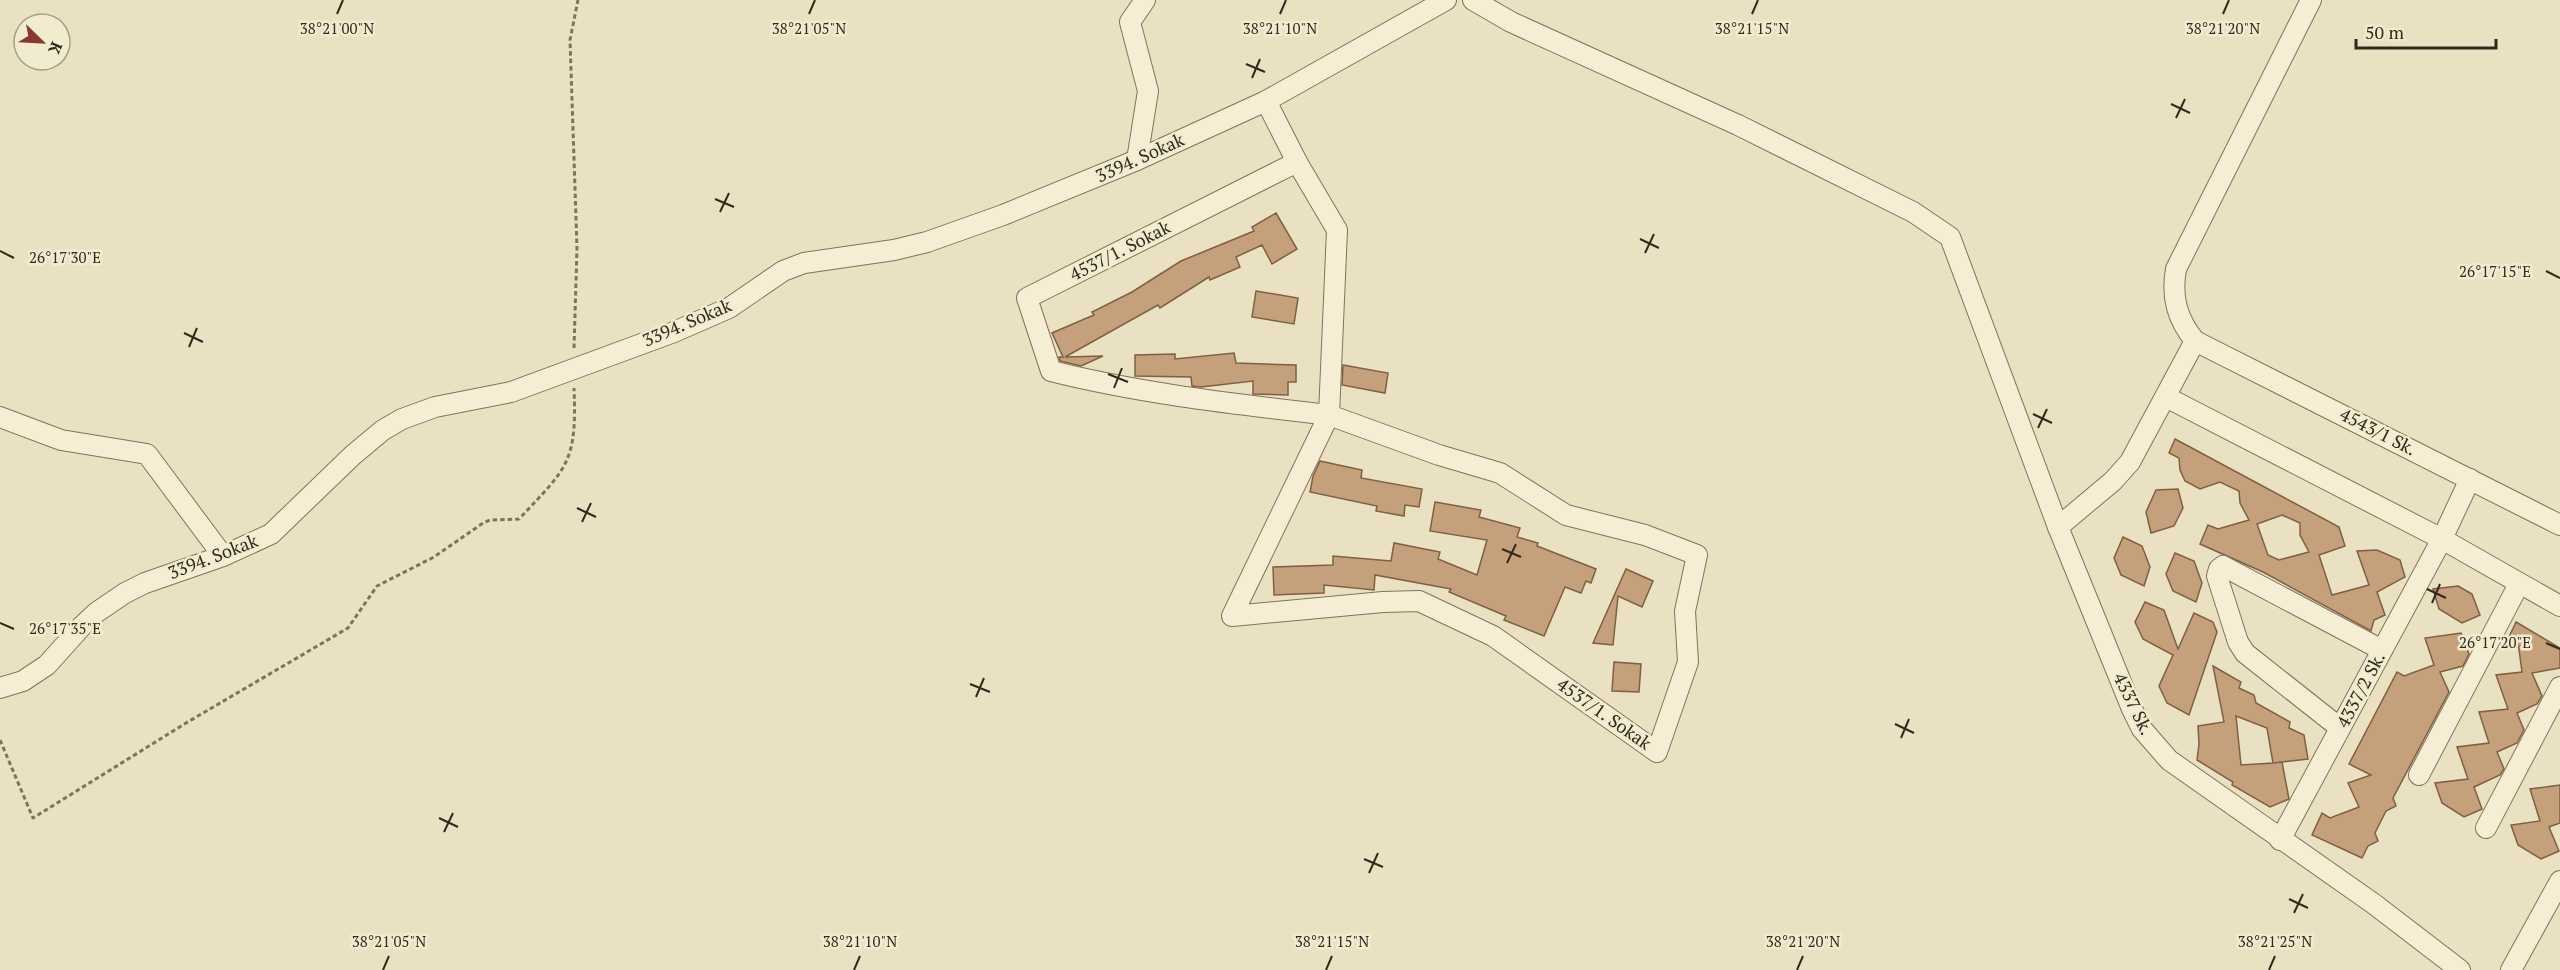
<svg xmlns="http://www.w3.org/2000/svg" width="2560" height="970" font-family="'PT Serif',serif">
	<rect width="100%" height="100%" fill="#e9e1c1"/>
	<g fill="#c4a07b" stroke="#7e6043" stroke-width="1.5" fill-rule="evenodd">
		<path d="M1276,213L1297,249L1272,264L1262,245L1236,257L1240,267L1210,280L1209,277L1160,308L1158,305L1065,357L1103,356L1081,366L1060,361L1059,357H1063L1052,333L1094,315L1092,312L1132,292L1181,261L1254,231L1252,227Z"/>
		<path d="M1256,291L1298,298L1294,324L1252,317Z"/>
		<path d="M1234,353L1236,363L1296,365V382H1288V395L1253,394V381L1201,387L1192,386L1191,377L1135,376V355L1175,354V359Z"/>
		<path d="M1343,365L1388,373L1385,393L1342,385Z"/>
		<path d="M2175,439L2339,527L2345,546L2319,555L2332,595L2369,585L2357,551L2377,550L2400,560L2405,577L2377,592L2385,615L2374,620L2371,631L2263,572L2200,544L2208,525L2218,529L2249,520L2240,503L2239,491L2220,482L2200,489L2185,481L2180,470L2179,458L2169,453ZM2282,515L2300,523V535L2309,552L2279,560L2268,555L2257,524Z"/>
		<path d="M1320,461L1362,470L1361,478L1422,489L1419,507L1405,505L1404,516L1376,511L1377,506L1310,492L1313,476Z"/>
		<path d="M2178,489L2183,508L2174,526L2151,533L2146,512L2156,490Z"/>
		<path d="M1435,502L1481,510L1479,517L1520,528L1517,537L1538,543L1537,546L1596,569L1591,583L1586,581L1581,593L1565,587L1544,636L1504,620L1506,616L1449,592L1451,589L1375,575L1374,590L1324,585V593L1274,595L1273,567L1333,565V556L1391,561L1394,543L1440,552L1438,559L1477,575L1487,540L1430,531Z"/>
		<path d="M2123,537L2142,546L2150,567L2144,586L2121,575L2114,558Z"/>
		<path d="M2175,553L2194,561L2202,583L2196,602L2173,591L2166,574Z"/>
		<path d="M1626,569L1653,581L1642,607L1618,596L1613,645L1593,643Z"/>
		<path d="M2458,586L2472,594L2480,615L2462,623L2439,609L2433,589Z"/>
		<path d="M2145,602L2164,610L2178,649L2194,613L2213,622L2217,632L2189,715L2167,703L2159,686L2173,655L2143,639L2135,622Z"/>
		<path d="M2516,622L2560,648V668L2532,673L2542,696L2537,704L2517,713L2524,730L2517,743L2497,752L2504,769L2500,775L2474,787L2482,809L2464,817L2442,803L2435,783L2468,779L2457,747L2489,743L2479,712L2508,709L2496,675L2522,672L2518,642L2508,639Z"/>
		<path d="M2461,633L2469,654L2463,666L2440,672L2449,692L2393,798L2396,806L2386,811L2375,833L2378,841L2368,846L2362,858L2312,835L2322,813L2330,818L2359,807L2348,783L2371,775L2349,764L2397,672L2404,676L2434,665L2425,638Z"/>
		<path d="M1614,662L1641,664L1639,692L1612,691Z"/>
		<path d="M2213,666L2241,682L2239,688L2254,695L2256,703L2290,722L2289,728L2304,735L2308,759L2274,763L2282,762L2289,799L2270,807L2232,785L2233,782L2197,760L2199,744L2198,726L2224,722ZM2236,716L2267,728L2273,763L2241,765Z"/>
		<path d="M2560,785V823L2549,827L2559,851L2541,859L2518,845L2511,825L2540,821L2530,789Z"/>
	</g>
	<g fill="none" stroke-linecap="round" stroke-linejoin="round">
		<g stroke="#81735b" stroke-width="22">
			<g id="minor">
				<path d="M1473,0L1511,22L1738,125L1913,212L1950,237L2058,527"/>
				<path d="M2311,0L2176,269C2171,297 2177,319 2195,341L2560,525"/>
				<path d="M1266,101L1297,162"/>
				<path d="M1137,160L1148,91L1130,22L1145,0"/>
				<path d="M2195,341L2130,462L2113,481L2058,527L2132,709L2142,729L2169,760L2374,904L2460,970"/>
				<path d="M2166,397L2442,539L2560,606"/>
				<path d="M1329,415L1439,455L1500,473L1566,515L1645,535L1697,555L1685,611L1688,662L1657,752L1493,636L1419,601L1383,602L1232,616L1329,415L1337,230L1297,162L1027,298L1051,371C1143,394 1236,404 1329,415"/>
				<path d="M0,417L61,440L147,454L223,556"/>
				<path d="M0,688L23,681L47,665L82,626L97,612L125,593L145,583L223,556L271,534L353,455L383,430L402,419L435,407L511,392L674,332L729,308L783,271L804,263L894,250L927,242L1003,215L1137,160L1266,101L1446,0"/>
				<path d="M2340,728L2245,653L2238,642L2217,576L2219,569L2223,566L2382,650"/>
				<path d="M2419,775L2519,584"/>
				<path d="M2486,828L2560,687"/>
				<path d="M2280,840L2442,539L2470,479"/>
				<path d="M2511,970L2560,881"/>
			</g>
		</g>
		<g stroke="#81735b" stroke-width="3" stroke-dasharray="4.5 3" stroke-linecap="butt">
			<path d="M574,348L577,248L570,40L578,0"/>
			<path d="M0,740L33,818L186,723L348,628L377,586L434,557L483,523L490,520L519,519C568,467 577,462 574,388"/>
		</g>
		<use href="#minor" stroke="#f5eed4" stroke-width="20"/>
	</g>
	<path fill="none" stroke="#32291d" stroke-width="2" d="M337,14L343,0M809,14L815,0M1280,14L1286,0M1752,14L1758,0M2223,14L2229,0M1246,64L1265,72M1252,78L1260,59M2171,104L2190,113M2176,118L2185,99M715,199L734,207M720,212L729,193M1640,239L1659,248M0,251L14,258M1645,253L1654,234M2546,271L2560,278M184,333L203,342M189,347L197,328M1108,374L1128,382M1114,388L1122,368M2033,414L2052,423M2038,428L2047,409M577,508L596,517M582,522L591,503M1502,549L1521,557M1507,563L1516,544M2427,589L2446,598M2432,603L2440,584M0,623L14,629M2546,643L2560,649M970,684L990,692M976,697L984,678M1895,724L1914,733M1901,738L1909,719M439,818L458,827M444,832L453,813M1364,859L1383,867M1369,873L1378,853M2289,899L2308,908M2294,913L2303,894M383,970L389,956M854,970L860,956M1326,970L1332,956M1797,970L1803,956M2269,970L2275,956"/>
	<g text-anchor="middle" stroke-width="5" stroke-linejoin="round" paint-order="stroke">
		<g font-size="18" fill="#32291d" stroke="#f1ebd0">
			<text transform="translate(1140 158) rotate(-24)" y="6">3394. Sokak</text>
			<text transform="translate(1120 251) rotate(-27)" y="6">4537/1. Sokak</text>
			<text transform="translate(687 323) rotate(-23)" y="6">3394. Sokak</text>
			<text transform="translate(2378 432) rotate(27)" y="6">4543/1 Sk.</text>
			<text transform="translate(213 557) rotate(-21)" y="6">3394. Sokak</text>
			<text transform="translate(2361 690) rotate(-62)" y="6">4337/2 Sk.</text>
			<text transform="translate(2133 704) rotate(64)" y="6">4337 Sk.</text>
			<text transform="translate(1604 714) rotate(35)" y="6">4537/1. Sokak</text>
		</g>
	</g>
	<g font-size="15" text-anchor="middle" fill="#32291d" stroke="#f1ebd0" stroke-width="5" stroke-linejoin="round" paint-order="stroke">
		<text x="337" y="34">38°21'00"N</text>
		<text x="809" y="34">38°21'05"N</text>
		<text x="1280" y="34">38°21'10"N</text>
		<text x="2223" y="34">38°21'20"N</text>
		<text x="1752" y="34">38°21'15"N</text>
		<text x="65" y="263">26°17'30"E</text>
		<text x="2495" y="277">26°17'15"E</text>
		<text x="65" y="634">26°17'35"E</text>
		<text x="2495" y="648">26°17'20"E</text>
		<text x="389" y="947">38°21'05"N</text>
		<text x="860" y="947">38°21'10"N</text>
		<text x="1332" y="947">38°21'15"N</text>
		<text x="1803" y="947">38°21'20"N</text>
		<text x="2275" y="947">38°21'25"N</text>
	</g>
	<g transform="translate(42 42) rotate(114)"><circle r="28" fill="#f1ebd0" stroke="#a59d88" stroke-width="1.5"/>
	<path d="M0-4.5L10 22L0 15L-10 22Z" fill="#8a3930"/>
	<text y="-9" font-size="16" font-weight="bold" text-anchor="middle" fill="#32291d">K</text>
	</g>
	<path d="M2356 39v9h140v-9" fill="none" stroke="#32291d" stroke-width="3"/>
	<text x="2365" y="39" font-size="18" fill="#32291d" stroke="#f1ebd0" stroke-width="4.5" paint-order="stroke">50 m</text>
</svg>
